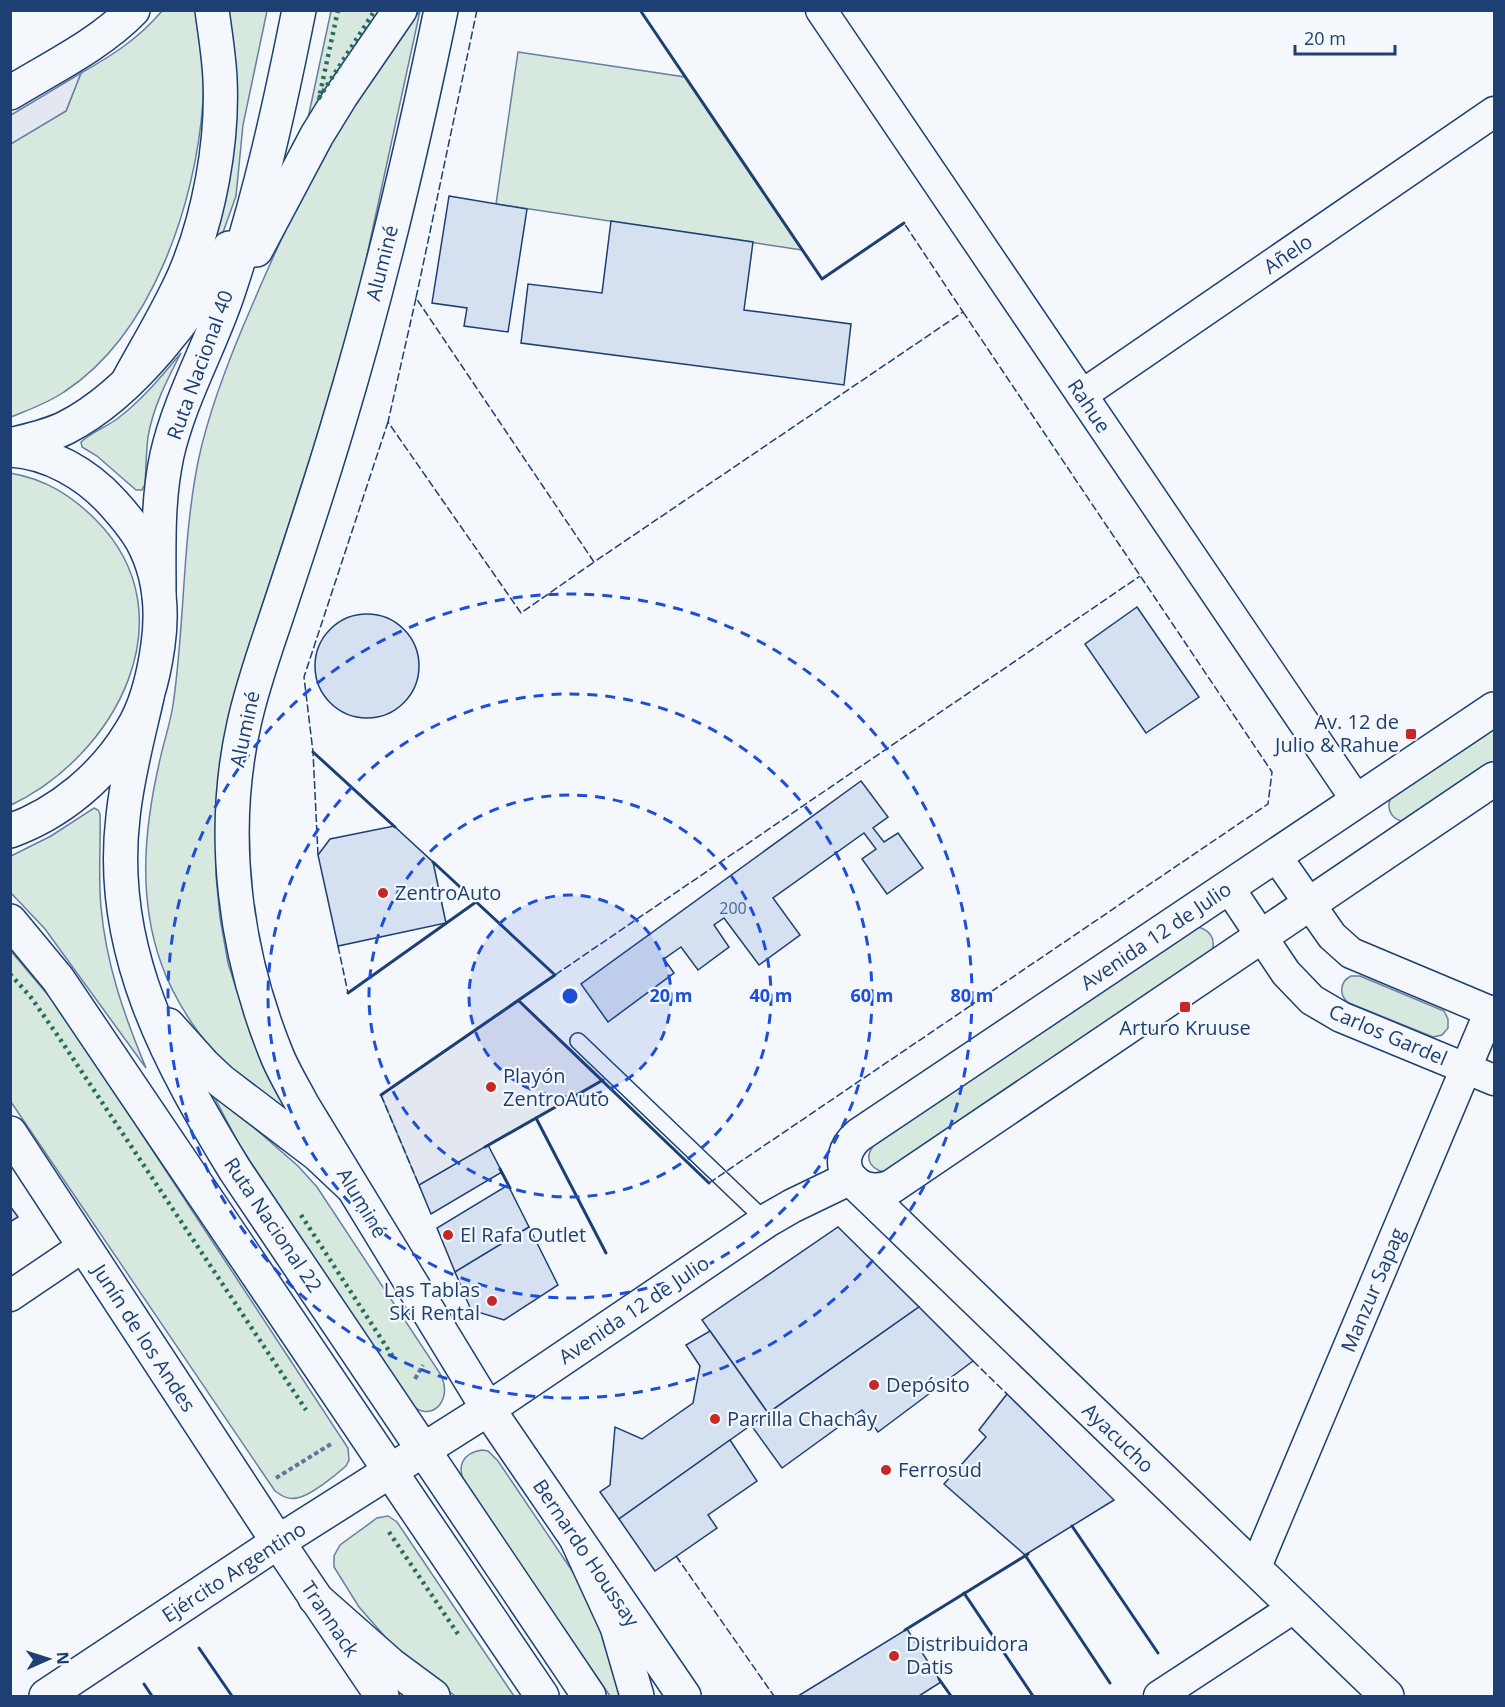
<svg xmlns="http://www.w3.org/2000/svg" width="1505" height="1707" font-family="'Open Sans',sans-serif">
	<rect width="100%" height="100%" fill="#f4f7fb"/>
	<g fill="#d7e8df" stroke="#687fa3" stroke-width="1.5">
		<path d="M162,11H199C201,41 205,71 203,101C196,202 153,334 64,392C48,403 28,410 11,417L10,144L66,111L81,73C113,55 138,39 162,11Z"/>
		<path d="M222,11H267L243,125L236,196L221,238L199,273Z"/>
		<path d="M331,11H385L305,132Z"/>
		<path d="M420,11L357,301L315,443L242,668L222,749L217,791L216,875L220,918L228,963L252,1038L289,1114C271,1101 251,1089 235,1074C204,1045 175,1003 161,963C138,898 144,830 159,764C163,744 170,725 173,705C185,624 182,542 198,462C209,408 232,351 254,301C298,197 349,99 420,11Z"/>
		<path d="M518,52L685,77L802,250L496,204Z"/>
		<path d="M181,353C167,380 153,407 148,437C146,453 146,468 145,484L142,490H136L97,456L82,447L81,442C92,432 106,427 117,419C142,400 161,377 181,353Z"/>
		<path d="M10,473C45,479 71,495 96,520C191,616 115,756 11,805Z"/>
		<path d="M1494,726V765L1407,822C1393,821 1385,811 1391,797Z"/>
		<path d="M94,808L98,810L100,814C101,846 98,876 101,907C106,964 124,1015 146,1068L45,929L11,893V856L51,836Z"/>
		<path d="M1198,927C1210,930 1216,939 1212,951L892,1172C873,1173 861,1160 875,1144L1187,931Z"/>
		<path d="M10,950L59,1008L348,1448L349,1460L346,1466C336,1475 310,1496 297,1498C288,1500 282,1496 275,1491L11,1102Z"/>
		<path d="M1351,976H1360L1444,1011L1448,1019V1028L1442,1035L1433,1037L1349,1003C1339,996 1339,982 1351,976Z"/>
		<path d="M210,1089L298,1166L317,1187L441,1375C454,1403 428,1424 410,1403L240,1146Z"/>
		<path d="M482,1450L488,1451L498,1461L579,1581L590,1601L625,1696H610L465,1483C456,1466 463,1453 482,1450Z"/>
		<path d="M388,1516L397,1522L514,1696H455L395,1648L359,1607L334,1567V1556L340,1545L377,1518Z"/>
	</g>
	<g fill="#e3e8f0" stroke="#687fa3" stroke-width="1.5">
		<path d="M81,73L66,111L11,144V115Z"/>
		<path d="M519,1001L603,1080L419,1185L381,1095Z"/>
	</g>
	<g fill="#d5e0f0" stroke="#1d3f73" stroke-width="1.5">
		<path d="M449,196L527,209L508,332L464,326L467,308L432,303Z"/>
		<path d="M611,221L753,242L744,310L851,324L844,385L521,343L528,284L602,293Z"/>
		<path d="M1137,607L1199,697L1146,733L1085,644Z"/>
		<circle cx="367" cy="666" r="52"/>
		<path d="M861,781L888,817L873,828L884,842L898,833L923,868L887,894L862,859L876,849L864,833L773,898L800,935L759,965L724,918L714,925L729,947L698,970L681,947L664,959L674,973L608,1022L581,984Z"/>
		<path d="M394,826L433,862L446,923L338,946L318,855L330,839Z"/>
		<path d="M488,1145L502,1172L431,1214L419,1185Z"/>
		<path d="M508,1185L529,1227L455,1272L437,1228Z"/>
		<path d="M10,1206L18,1217L10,1222Z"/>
		<path d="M529,1227L558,1285L504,1320L471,1310L455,1272Z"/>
		<path d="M838,1227L919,1307L768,1413L702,1320Z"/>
		<path d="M919,1307L973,1361L878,1432L862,1410L782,1468L751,1425Z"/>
		<path d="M710,1331L768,1413L619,1519L600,1492L610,1485L615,1427L642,1439L693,1403L700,1366L686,1345Z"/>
		<path d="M1007,1394L1114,1500L1025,1555L944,1484L986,1437L979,1430Z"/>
		<path d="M730,1440L757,1481L708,1515L717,1528L655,1571L619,1519Z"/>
		<path d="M907,1629L941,1682L919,1696H798Z"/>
	</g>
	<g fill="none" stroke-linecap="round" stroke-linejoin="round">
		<g stroke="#1d3f73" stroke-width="18">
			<path id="service" d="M578,1041L766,1221"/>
		</g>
		<g stroke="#1d3f73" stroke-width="33">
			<g id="minor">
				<path d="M821,10L1357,801"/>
				<path d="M1082,395L1494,112"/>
				<path d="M1276,856L1332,936L1351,953L1494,1013"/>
				<path d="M1229,888L1286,973L1312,1000L1341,1017L1494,1080"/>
				<path d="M10,1296L84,1246"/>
				<path d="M1255,1569L1490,1011"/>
				<path d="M1159,1696L1295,1607"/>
			</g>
		</g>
		<g stroke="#1d3f73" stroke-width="36">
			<g id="tertiary">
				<path d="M441,10C412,150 379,289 338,425C319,489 298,552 277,615C265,651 252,687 244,724C219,835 235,954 278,1058C285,1074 294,1089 302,1104L488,1409L684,1696"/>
				<path d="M10,93C52,67 99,45 133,10"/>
				<path d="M10,1133L278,1542L382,1696"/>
				<path d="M850,1178L1387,1696"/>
			</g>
		</g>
		<g stroke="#1d3f73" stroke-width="36">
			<g id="secondary">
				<path d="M1494,709L859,1135C827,1161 853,1201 891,1187L1494,779"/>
				<path d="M46,1696L278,1542L488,1409L766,1221L792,1206L850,1178"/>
			</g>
		</g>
		<g stroke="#1d3f73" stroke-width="36">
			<g id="primary">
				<path d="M256,250L317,135L341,96L400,10"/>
				<path d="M128,381C147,346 168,312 184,276C209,218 223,142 220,79C219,56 215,33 212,10"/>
				<path d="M10,445C30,440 50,436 67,427C133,393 194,311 229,248"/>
				<path d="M10,450C49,452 87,474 113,503C123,514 133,526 141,539C159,571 163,609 158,645C154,674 147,706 131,731C104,776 60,813 10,831"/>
				<path d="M159,595C159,548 157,501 167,455C180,398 210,347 228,293C259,201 280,105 299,10"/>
				<path d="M147,697C138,737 127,777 123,817C107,950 169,1062 235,1170L589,1696"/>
				<path d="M10,921L58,979L542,1696"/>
				<path d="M168,1025L204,1065L221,1081L317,1154L351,1186"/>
				<path d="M577,1540L617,1627L637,1696"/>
				<path d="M315,1598L391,1665L433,1696"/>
			</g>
		</g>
		<g stroke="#5e769c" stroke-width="4" stroke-dasharray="4.5 3" stroke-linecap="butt">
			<path d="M415,1379L423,1365"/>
			<path d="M276,1478L331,1444"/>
		</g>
		<use href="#service" stroke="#f4f7fb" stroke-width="15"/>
		<use href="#minor" stroke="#f4f7fb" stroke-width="30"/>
		<use href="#tertiary" stroke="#f4f7fb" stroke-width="33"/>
		<use href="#secondary" stroke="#f4f7fb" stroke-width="33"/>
		<use href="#primary" stroke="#f4f7fb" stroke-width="33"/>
		<g stroke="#2c6c60" stroke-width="4.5" stroke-dasharray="3 4.5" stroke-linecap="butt">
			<path d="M338,10L319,98L375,10"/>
			<path d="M10,974L30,996L58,1036L306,1410"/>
			<path d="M301,1215L393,1357"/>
			<path d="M389,1532L458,1634"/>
		</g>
		<g stroke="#1d3f73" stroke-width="1.5" stroke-dasharray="8 3" stroke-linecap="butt">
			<path d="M477,10L416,298L594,562L963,312L904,223"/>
			<path d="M416,298L388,422L521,613L594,562"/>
			<path d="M318,855L313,752L304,677L388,422"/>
			<path d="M338,946L348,993"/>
			<path d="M555,975L1140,576"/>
			<path d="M381,1095L419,1185"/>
			<path d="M709,1183L1268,804L1272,772L963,312"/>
			<path d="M973,1361L1007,1394"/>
			<path d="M676,1556L774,1696"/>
		</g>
		<g stroke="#1d3f73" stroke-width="3">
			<path d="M640,10L822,279L904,223"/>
			<path d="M313,752L395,827"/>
			<path d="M348,993L476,902"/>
			<path d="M519,1001L709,1183"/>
			<path d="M381,1095L555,975L433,862"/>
			<path d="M536,1118L606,1253"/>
			<path d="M485,1147L603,1080"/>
			<path d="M500,1169L510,1188"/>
			<path d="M1072,1526L1158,1653"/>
			<path d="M1025,1555L1110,1683"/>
			<path d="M964,1593L1033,1696"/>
			<path d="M905,1630L1028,1554"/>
			<path d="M199,1648L232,1696"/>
			<path d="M939,1679L951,1696"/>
			<path d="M144,1684L152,1696"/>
		</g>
	</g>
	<circle cx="570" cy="996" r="101" fill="#1d4ed8" fill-opacity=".12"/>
	<g fill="none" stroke="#1d4ed8" stroke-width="3" stroke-dasharray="10 8">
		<circle cx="570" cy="996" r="101"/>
		<circle cx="570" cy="996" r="201"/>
		<circle cx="570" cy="996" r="302"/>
		<circle cx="570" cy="996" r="402"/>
	</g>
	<g fill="#c62828" stroke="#f4f7fb" stroke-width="2">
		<rect x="1405" y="728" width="12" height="12" rx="3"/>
		<circle cx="383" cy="893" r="6"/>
		<rect x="1179" y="1001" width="12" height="12" rx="3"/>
		<circle cx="491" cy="1087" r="6"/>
		<circle cx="448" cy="1235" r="6"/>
		<circle cx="492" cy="1301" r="6"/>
		<circle cx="874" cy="1385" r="6"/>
		<circle cx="715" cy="1419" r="6"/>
		<circle cx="886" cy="1470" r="6"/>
		<circle cx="894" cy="1656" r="6"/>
	</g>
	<g text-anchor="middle" stroke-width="4.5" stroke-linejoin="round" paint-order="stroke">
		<g font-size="16" fill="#4b6792">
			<text x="733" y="914">200</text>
		</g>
		<g font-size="20" fill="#1d3f73" stroke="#f4f7fb">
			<text transform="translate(1288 254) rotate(-34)" y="7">Añelo</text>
			<text transform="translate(382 263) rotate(-76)" y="7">Aluminé</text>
			<text transform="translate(200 365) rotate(-70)" y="7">Ruta Nacional 40</text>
			<text transform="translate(1089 406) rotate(56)" y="7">Rahue</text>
			<text transform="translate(245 729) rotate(-78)" y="7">Aluminé</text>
			<text transform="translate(1156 936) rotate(-34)" y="7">Avenida 12 de Julio</text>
			<text transform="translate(1388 1035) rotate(23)" y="7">Carlos Gardel</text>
			<text transform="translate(362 1203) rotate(59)" y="7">Aluminé</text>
			<text transform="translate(273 1225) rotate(56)" y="7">Ruta Nacional 22</text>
			<text transform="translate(1373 1290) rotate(-67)" y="7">Manzur Sapag</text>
			<text transform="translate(634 1310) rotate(-34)" y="7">Avenida 12 de Julio</text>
			<text transform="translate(144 1338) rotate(57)" y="7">Junín de los Andes</text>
			<text transform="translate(1118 1438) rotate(44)" y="7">Ayacucho</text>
			<text transform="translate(586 1553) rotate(56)" y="7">Bernardo Houssay</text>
			<text transform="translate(234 1572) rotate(-33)" y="7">Ejército Argentino</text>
			<text transform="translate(330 1619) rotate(56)" y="7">Trannack</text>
		</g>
		<g font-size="20" fill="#1d3f73" stroke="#f4f7fb" text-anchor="start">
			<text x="1399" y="729" text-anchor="end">Av. 12 de<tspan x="1399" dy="23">Julio &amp; Rahue</tspan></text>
			<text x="395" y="900">ZentroAuto</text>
			<text x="1185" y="1035" text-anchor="middle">Arturo Kruuse</text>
			<text x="503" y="1083">Playón<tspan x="503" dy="23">ZentroAuto</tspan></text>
			<text x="460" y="1242">El Rafa Outlet</text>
			<text x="480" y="1297" text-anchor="end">Las Tablas<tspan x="480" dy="23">Ski Rental</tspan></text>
			<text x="886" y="1392">Depósito</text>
			<text x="727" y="1426">Parrilla Chachay</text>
			<text x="898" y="1477">Ferrosud</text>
			<text x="906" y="1651">Distribuidora<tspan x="906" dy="23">Datis</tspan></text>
		</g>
	</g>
	<circle cx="570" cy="996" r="9" fill="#1d4ed8" stroke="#f4f7fb" stroke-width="3"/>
	<g font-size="18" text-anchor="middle" font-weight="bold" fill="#1d4ed8" stroke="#f4f7fb" stroke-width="4.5" stroke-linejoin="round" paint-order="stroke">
		<text x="671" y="1002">20 m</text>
		<text x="771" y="1002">40 m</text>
		<text x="872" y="1002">60 m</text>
		<text x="972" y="1002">80 m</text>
	</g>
	<rect width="1505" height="1707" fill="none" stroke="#1d3f73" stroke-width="24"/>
	<g transform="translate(48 1659) rotate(87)" stroke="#f4f7fb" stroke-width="4.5" paint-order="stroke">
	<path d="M0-4.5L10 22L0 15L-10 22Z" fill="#1d3f73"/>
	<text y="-9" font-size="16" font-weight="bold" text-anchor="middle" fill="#1d3f73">N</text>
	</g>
	<path d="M1295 45v9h100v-9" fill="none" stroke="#1d3f73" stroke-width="3"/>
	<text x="1304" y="45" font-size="18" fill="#1d3f73" stroke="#f4f7fb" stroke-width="4.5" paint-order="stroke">20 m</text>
</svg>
